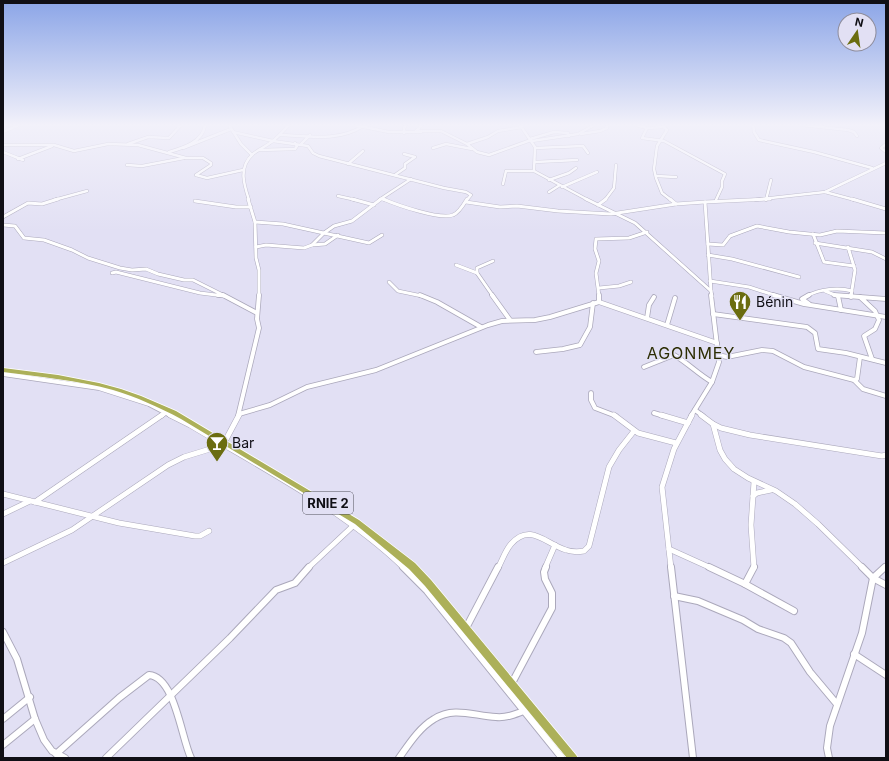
<svg xmlns="http://www.w3.org/2000/svg" width="889" height="761" font-family="Inter,sans-serif">
	<rect width="100%" height="100%" fill="#e2e0f4"/>
	<g fill="none" stroke-linecap="round" stroke-linejoin="round">
		<g stroke="#aba8bb" stroke-width="3.5">
			<g id="minor-far4">
				<path d="M229,125L241,144L252,155"/>
				<path d="M354,125L389,132H421"/>
				<path d="M422,125L416,131H441L467,144"/>
				<path d="M520,125L535,147L534,171L588,200"/>
				<path d="M636,125L647,128L664,127"/>
				<path d="M753,125L754,132L759,140L814,152L872,168"/>
				<path d="M802,125L848,130L854,132L857,136"/>
				<path d="M522,127L498,131L488,137L467,144L477,152L489,155L531,140"/>
				<path d="M664,127L667,130L657,146L654,169L656,178L662,193L671,200"/>
				<path d="M647,128L642,138L664,141L725,174L722,181V187L716,200"/>
				<path d="M3,132L19,125"/>
				<path d="M233,132L273,141L308,146L313,153L319,156L444,188L466,192L471,195L467,200"/>
				<path d="M404,133V128L406,125"/>
				<path d="M581,134L600,131L607,128V126"/>
				<path d="M280,135C307,136 339,142 363,126"/>
				<path d="M530,139L554,132L568,133L569,136"/>
				<path d="M532,141L578,134L594,125"/>
				<path d="M128,144L148,137L169,138L181,125"/>
				<path d="M301,144L310,135"/>
				<path d="M886,144L881,148L886,152"/>
				<path d="M3,145H54L74,151L108,144L138,145L186,158H203L211,163V165L196,175"/>
				<path d="M183,148L231,129"/>
				<path d="M433,148L446,144L472,149"/>
				<path d="M535,148L583,146L588,153"/>
				<path d="M259,150L295,149L297,146L295,143"/>
				<path d="M3,152L23,160"/>
				<path d="M169,152C183,148 203,142 205,125"/>
				<path d="M404,154L415,157"/>
				<path d="M18,159L52,146"/>
				<path d="M535,162L577,160"/>
				<path d="M348,164L363,151"/>
				<path d="M127,165L142,166L184,158"/>
				<path d="M196,175L207,178L243,170"/>
				<path d="M395,175L405,168V164L415,157"/>
				<path d="M656,176L676,177"/>
				<path d="M549,180L569,173L576,168"/>
				<path d="M503,184L506,171H534"/>
				<path d="M562,187L597,172"/>
				<path d="M549,192L560,185"/>
				<path d="M825,192L855,200"/>
				<path d="M338,196L356,200"/>
				<path d="M382,199L386,200"/>
				<path d="M54,200L87,191"/>
				<path d="M249,200C244,185 238,167 253,154C259,149 267,146 274,140C279,136 284,130 289,125"/>
				<path d="M379,200L411,179"/>
				<path d="M605,200L614,188L616,165"/>
				<path d="M753,200L825,192L886,163"/>
				<path d="M766,200L771,180"/>
			</g>
		</g>
		<g stroke="#aba8bb" stroke-width="4">
			<g id="minor-far3">
				<path d="M248,199L255,222L256,258L259,270V296"/>
				<path d="M352,199L374,205"/>
				<path d="M383,199C397,205 440,220 453,215C459,213 464,204 467,199"/>
				<path d="M586,199L635,223L711,291L712,296"/>
				<path d="M670,199L676,204"/>
				<path d="M852,199L886,209"/>
				<path d="M195,201L236,207H251"/>
				<path d="M466,202L500,207L517,206L558,211L611,214L676,204L705,202"/>
				<path d="M598,205L606,199"/>
				<path d="M3,217L28,203L42,204L58,199"/>
				<path d="M255,222L283,224L369,243L382,235"/>
				<path d="M3,225L15,226L24,238L44,240L72,250L88,258L120,268L132,270L146,269L158,274L184,280H193L223,295"/>
				<path d="M813,234L824,262L854,266"/>
				<path d="M815,243L872,252L886,259"/>
				<path d="M708,244L723,245L730,236L757,226L789,232L820,235L837,231L886,233"/>
				<path d="M312,245L325,244L338,235"/>
				<path d="M256,247L266,245L304,248L312,245L324,233L334,226L352,221L381,199"/>
				<path d="M848,247L855,270L851,296"/>
				<path d="M708,255L732,259L799,277"/>
				<path d="M456,265L477,273L493,296"/>
				<path d="M112,273L116,272L200,293L224,296"/>
				<path d="M477,273V268L493,261"/>
				<path d="M710,281L749,287L777,296"/>
				<path d="M389,282L398,291L422,296"/>
				<path d="M599,288L619,286L631,282"/>
				<path d="M711,291L705,202L770,199"/>
				<path d="M825,291L837,296"/>
				<path d="M599,296L596,273L599,261L595,249L596,239L629,238L647,232"/>
				<path d="M807,296C819,289 839,287 852,291"/>
			</g>
		</g>
		<g stroke="#aba8bb" stroke-width="5.5">
			<g id="minor-far2">
				<path d="M218,295H223L257,313"/>
				<path d="M420,295L437,302L481,327"/>
				<path d="M492,295L510,320"/>
				<path d="M599,295V302"/>
				<path d="M773,295L804,304L886,317"/>
				<path d="M809,295L802,299L809,304"/>
				<path d="M834,295L860,297"/>
				<path d="M838,296L841,310"/>
				<path d="M851,297V295"/>
				<path d="M713,314L807,327L815,333L818,349L846,353L886,363"/>
				<path d="M647,318L649,305L654,297"/>
				<path d="M667,325L675,298"/>
				<path d="M536,352L563,349L580,345L590,327L593,303"/>
				<path d="M718,355L727,357L762,350L773,351L804,367L854,380L857,379L860,357"/>
				<path d="M872,359L864,336L875,329L879,320L875,311L860,297L886,299"/>
				<path d="M644,367L674,355C688,363 698,374 712,382"/>
				<path d="M3,374L99,388L149,404L172,416"/>
				<path d="M854,380L863,389L886,396"/>
				<path d="M591,393V400L595,408L616,416"/>
				<path d="M695,410L703,416"/>
				<path d="M654,413L664,416"/>
				<path d="M239,414L270,405L307,387L376,370L488,325L502,321L535,320L550,317L599,302L717,343"/>
				<path d="M161,416L168,411"/>
				<path d="M238,416L259,328L257,319L259,295"/>
				<path d="M691,416L712,382L719,362L711,295"/>
			</g>
		</g>
		<g stroke="#aba8bb" stroke-width="6">
			<g id="minor-far1">
				<path d="M170,415L190,425C262,468 344,510 404,568"/>
				<path d="M614,415L638,433L676,443"/>
				<path d="M661,415L688,423"/>
				<path d="M701,415L713,424L720,450L725,459L734,469L748,478L776,491L795,504L818,524L863,568"/>
				<path d="M713,424L721,428L750,435L882,456L886,455"/>
				<path d="M3,494L119,523L195,536H200L209,531"/>
				<path d="M753,496L757,493L771,490"/>
				<path d="M35,502L162,415"/>
				<path d="M3,514L30,501"/>
				<path d="M669,549L711,568"/>
				<path d="M3,563L72,530L168,465L184,457L223,445L239,415"/>
				<path d="M308,568L354,525"/>
				<path d="M498,568C502,561 505,551 511,544C530,522 546,544 566,550C572,552 578,552 584,551L589,546L609,467L619,450L634,431"/>
				<path d="M545,568L555,545"/>
				<path d="M671,568L662,487L674,449L692,415"/>
				<path d="M754,568L751,525L754,482"/>
				<path d="M884,568L886,567"/>
			</g>
		</g>
		<g stroke="#aba8bb" stroke-width="8">
			<g id="minor">
				<path d="M403,567L427,591L562,758"/>
				<path d="M671,567L693,758"/>
				<path d="M709,567L745,584L794,611"/>
				<path d="M862,567L873,578L886,585"/>
				<path d="M745,584L754,567"/>
				<path d="M674,596L698,601L743,620L758,629L784,638L791,643L810,672L836,703"/>
				<path d="M466,628L498,567"/>
				<path d="M3,632L17,659L35,719L44,740L52,751L65,758"/>
				<path d="M854,654L886,675"/>
				<path d="M512,683L552,608V593L545,579L544,572L546,567"/>
				<path d="M3,719L30,697"/>
				<path d="M3,745L35,719"/>
				<path d="M56,754L119,698L149,675C175,677 181,737 191,758"/>
				<path d="M106,758L230,638L276,590L295,583L309,567"/>
				<path d="M399,758C409,744 419,728 434,719C454,706 474,716 496,717C507,718 516,714 526,710"/>
				<path d="M829,758L827,748L830,726L862,633L873,578L885,567"/>
			</g>
		</g>
		<g stroke="#fff" stroke-width="1.5">
			<path id="highway" d="M3,368L58,375L99,383L121,389L141,396L176,411L359,520L415,563L431,580L576,755L578,758H567L425,586L409,569L355,524L181,419C159,407 136,397 113,390C77,380 40,377 3,372Z"/>
		</g>
		<use href="#minor-far4" stroke="#fff" stroke-width="2.5"/>
		<use href="#minor-far3" stroke="#fff" stroke-width="3"/>
		<use href="#minor-far2" stroke="#fff" stroke-width="4"/>
		<use href="#minor-far1" stroke="#fff" stroke-width="5"/>
		<use href="#minor" stroke="#fff" stroke-width="6"/>
		<use href="#highway" fill="#acb059" fill-rule="evenodd"/>
	</g>
	<linearGradient id="sky" x2="0" y2="1"><stop stop-color="#8ba5e7"/><stop offset="0.54" stop-color="#f2f1fa"/><stop offset="1" stop-color="#f2f1fa" stop-opacity="0"/></linearGradient>
	<rect width="889" height="231" fill="url(#sky)"/>
	<defs>
		<g id="restaurant-pin" transform="scale(1.15)"><path d="M0 17L-7.5 6A9.5 9.5 0 1 1 7.5 6Z" fill="#6b6d10" stroke="#e2e0f4"/><path d="M-5-6h1v4h1v-4h1v4h1v-4h1v5L-1.5 .5V6h-2V.5L-5-1ZM5-6V6H3V1.5H1.5Q1.5-4 5-6Z" fill="#fff"/></g>
		<g id="bar-pin" transform="scale(1.15)"><path d="M0 17L-7.5 6A9.5 9.5 0 1 1 7.5 6Z" fill="#6b6d10" stroke="#e2e0f4"/><path d="M-6-5H6L.8 .8V4.5H3.5V6h-7V4.5H-.8V.8Z" fill="#fff"/></g>
	</defs>
	<g fill-rule="evenodd">
		<use href="#restaurant-pin" x="740" y="302"/>
		<use href="#bar-pin" x="217" y="443"/>
	</g>
	<g text-anchor="middle" stroke-width="3" stroke-linejoin="round" paint-order="stroke">
		<rect fill="#e2e0f4" stroke="#4f4e58" stroke-width="1" x="303" y="492" width="50" height="22" rx="3"/>
		<g font-size="13" font-weight="bold" fill="#100f15">
			<text x="328" y="508">RNIE 2</text>
		</g>
		<g font-size="14" fill="#100f15" stroke="#e2e0f4" text-anchor="start">
			<text x="756" y="307">Bénin</text>
			<text x="232" y="448">Bar</text>
		</g>
		<g font-size="16" letter-spacing="1" fill="#2c2d03" stroke="#e2e0f4">
			<text x="691" y="359">AGONMEY</text>
		</g>
	</g>
	<rect width="889" height="761" fill="none" stroke="#100f15" stroke-width="8"/>
	<g transform="translate(857 32) rotate(13)"><circle r="19" fill="#e2e0f4" stroke="#8e8c9b"/>
	<path d="M0-3L7 15L0 10L-7 15Z" fill="#6b6d10"/>
	<text y="-6" font-size="11" font-weight="bold" text-anchor="middle" fill="#100f15">N</text>
	</g>
</svg>
